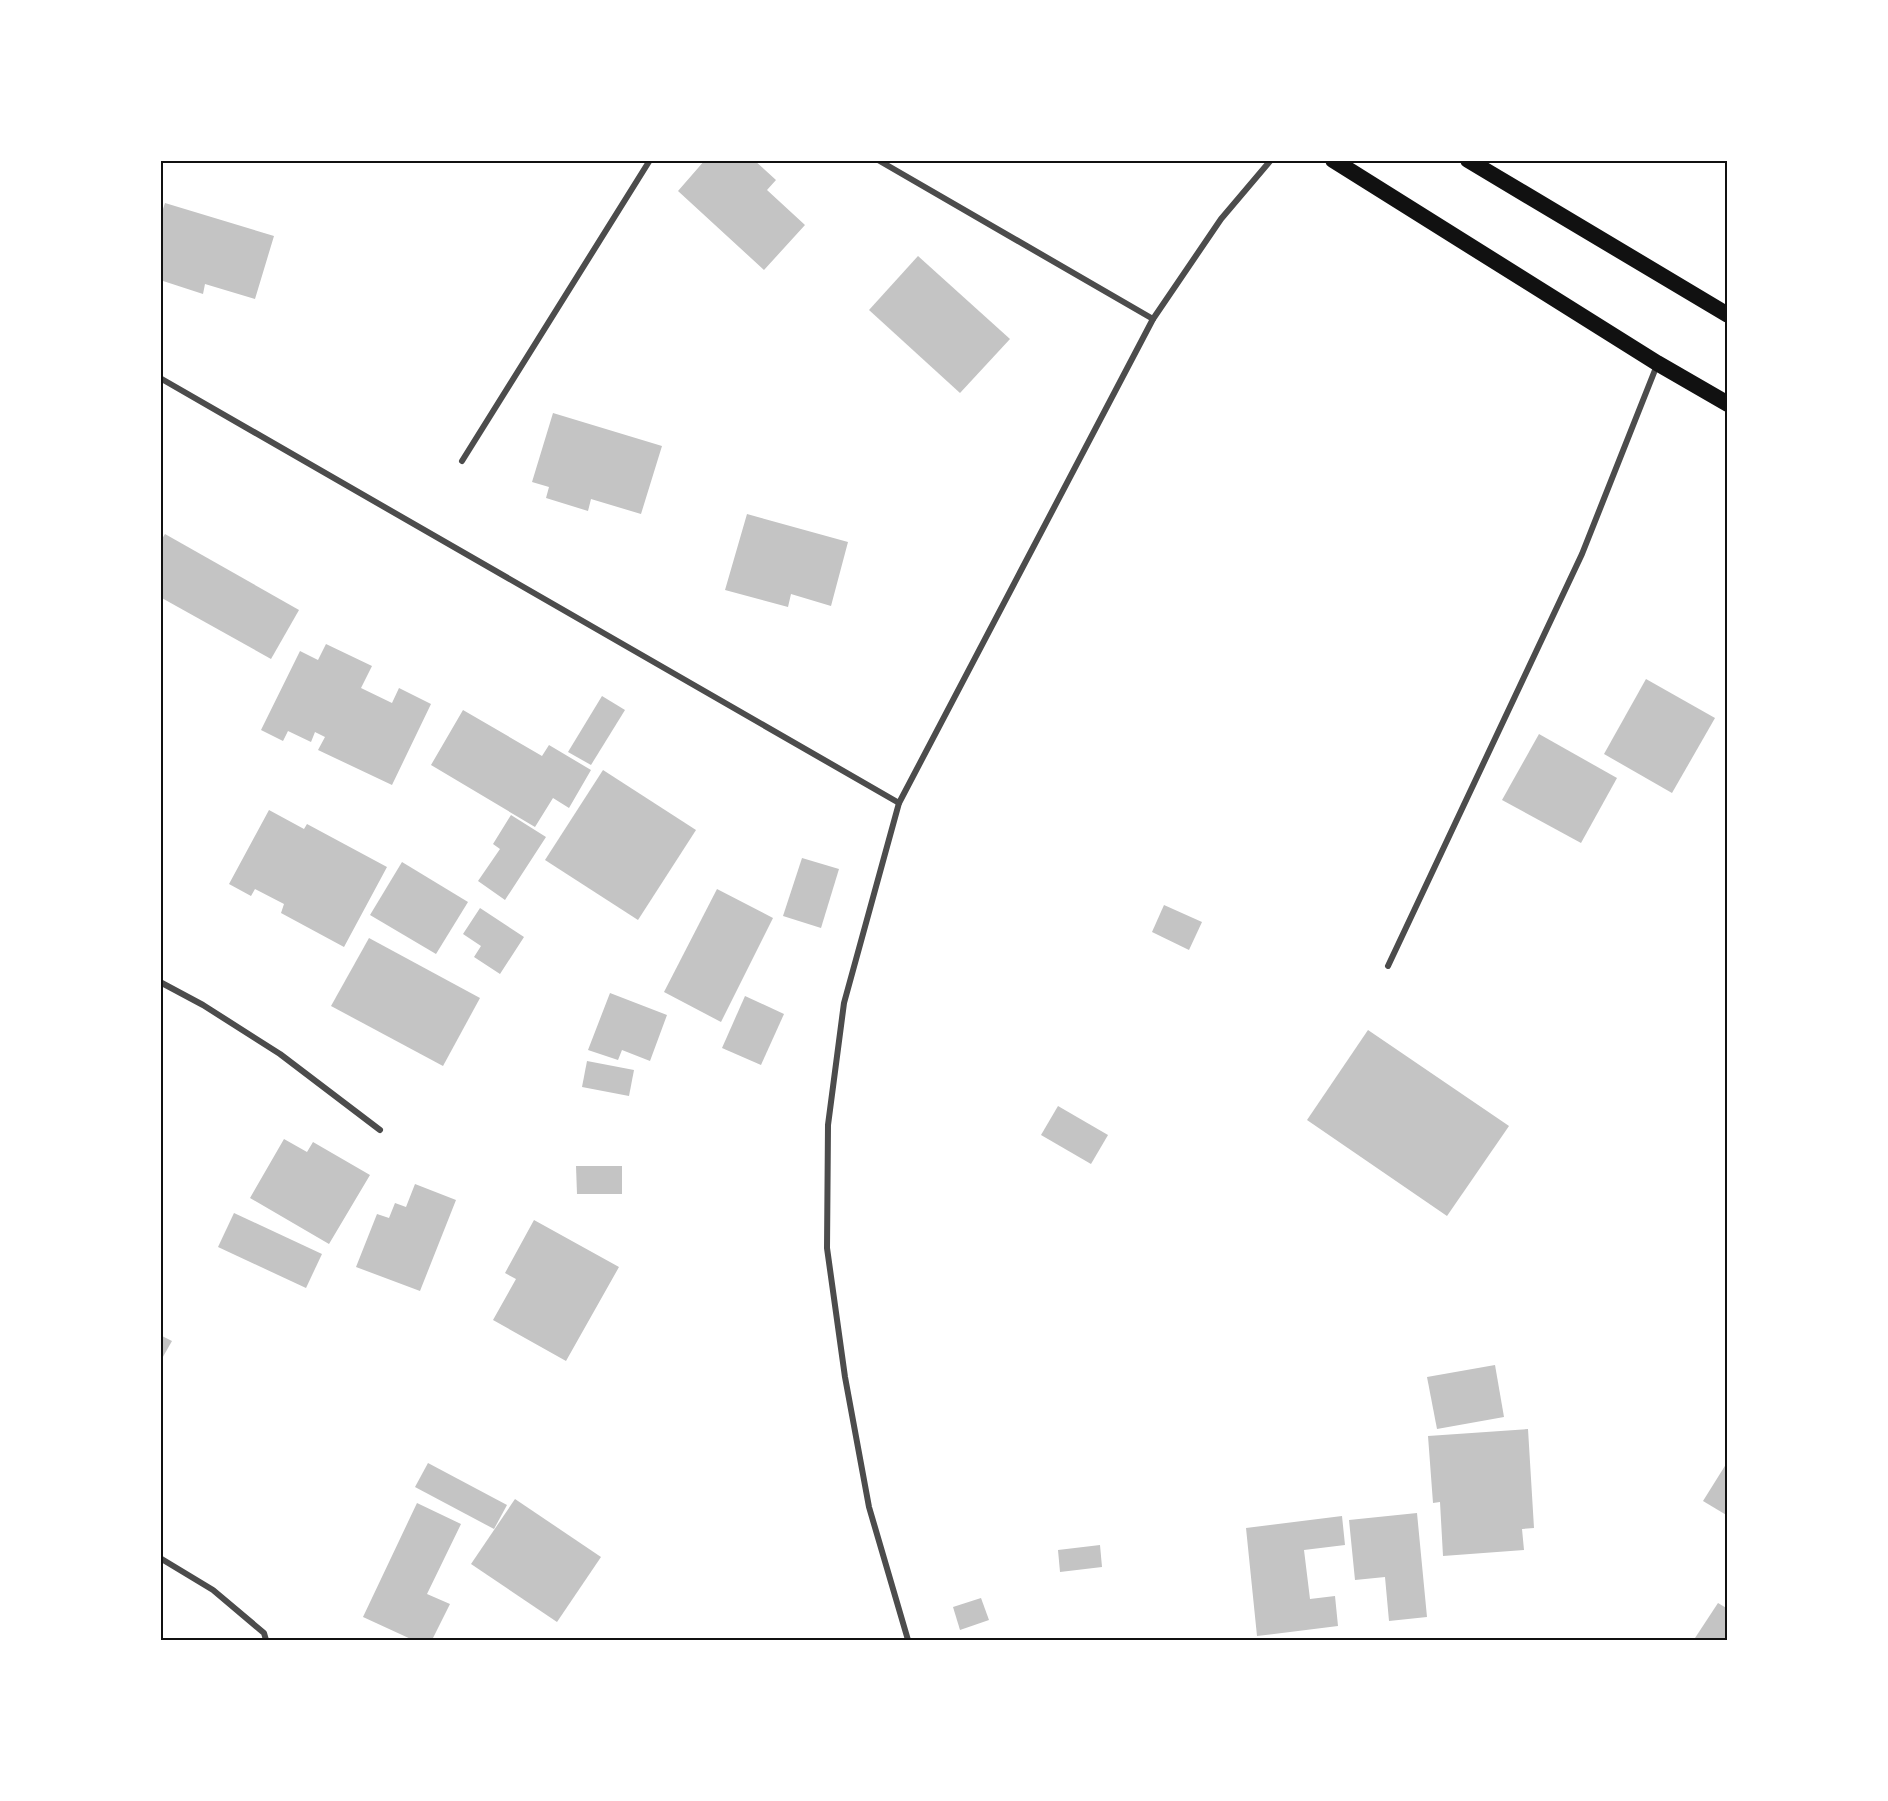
<svg xmlns="http://www.w3.org/2000/svg" width="1888" height="1801" font-family="'PT Sans Narrow',sans-serif">
	<rect width="100%" height="100%" fill="#fff"/>
	<g fill="#c4c4c4">
		<path d="M705,160H754L776,180L767,190L805,225L764,270L678,191Z"/>
		<path d="M165,203L274,236L255,299L205,284L203,294L160,280L163,271L160,270V218Z"/>
		<path d="M918,256L1010,339L960,393L869,310Z"/>
		<path d="M553,413L662,446L641,514L591,499L588,511L546,498L549,487L532,482Z"/>
		<path d="M747,514L848,542L831,606L791,594L788,607L725,590Z"/>
		<path d="M165,534L299,610L271,659L160,597V542Z"/>
		<path d="M326,644L372,666L361,688L392,703L399,688L431,704L392,785L318,750L325,737L315,732L311,742L288,731L283,741L261,730L300,651L318,660Z"/>
		<path d="M1646,679L1715,718L1672,793L1604,754Z"/>
		<path d="M602,696L625,710L591,765L568,752Z"/>
		<path d="M463,710L542,756L549,745L591,770L569,808L553,798L535,827L431,765Z"/>
		<path d="M1539,734L1617,778L1581,843L1502,800Z"/>
		<path d="M603,770L696,830L638,920L545,860Z"/>
		<path d="M269,810L304,829L307,824L387,867L344,947L281,913L284,904L255,889L251,896L229,884Z"/>
		<path d="M511,815L546,837L505,900L478,881L500,849L493,844Z"/>
		<path d="M802,858L839,869L821,928L783,916Z"/>
		<path d="M402,862L468,902L436,954L370,915Z"/>
		<path d="M717,889L773,918L721,1022L664,992Z"/>
		<path d="M1164,905L1202,922L1189,950L1152,932Z"/>
		<path d="M480,908L524,937L500,974L474,957L481,946L463,934Z"/>
		<path d="M369,938L480,998L443,1066L331,1006Z"/>
		<path d="M610,993L667,1015L650,1061L622,1050L618,1060L588,1050Z"/>
		<path d="M745,996L784,1014L761,1065L722,1048Z"/>
		<path d="M1368,1030L1509,1126L1447,1216L1307,1120Z"/>
		<path d="M587,1061L634,1070L629,1096L582,1087Z"/>
		<path d="M1058,1106L1108,1135L1091,1164L1041,1135Z"/>
		<path d="M284,1139L307,1152L313,1142L370,1175L329,1244L250,1198Z"/>
		<path d="M576,1166H622V1194H577Z"/>
		<path d="M415,1184L456,1200L420,1291L356,1267L377,1214L389,1218L395,1203L406,1207Z"/>
		<path d="M234,1213L322,1254L306,1288L218,1247Z"/>
		<path d="M534,1220L619,1267L566,1361L493,1320L516,1279L505,1273Z"/>
		<path d="M160,1335L172,1341L160,1362Z"/>
		<path d="M1495,1365L1504,1417L1437,1429L1427,1377Z"/>
		<path d="M1528,1429L1534,1528L1522,1529L1524,1550L1443,1556L1440,1502L1433,1503L1428,1436Z"/>
		<path d="M1728,1461V1516L1703,1501Z"/>
		<path d="M428,1463L507,1505L494,1529L415,1487Z"/>
		<path d="M515,1499L601,1557L557,1622L471,1564Z"/>
		<path d="M417,1503L461,1524L427,1594L450,1604L432,1640H413L363,1617Z"/>
		<path d="M1417,1513L1427,1617L1389,1621L1385,1577L1355,1580L1349,1520Z"/>
		<path d="M1342,1516L1345,1545L1304,1550L1310,1599L1335,1596L1338,1626L1257,1636L1246,1528Z"/>
		<path d="M1100,1545L1102,1567L1060,1572L1058,1550Z"/>
		<path d="M981,1598L989,1620L960,1630L953,1607Z"/>
		<path d="M1718,1603L1728,1609V1640H1699L1695,1638Z"/>
	</g>
	<g fill="none" stroke-linecap="round" stroke-linejoin="round">
		<g stroke="#4c4c4c" stroke-width="6">
			<path d="M878,160L1153,319"/>
			<path d="M160,378L899,803"/>
			<path d="M462,461L650,160"/>
			<path d="M1388,966L1582,554L1657,365"/>
			<path d="M160,982L203,1005L280,1054L380,1130"/>
			<path d="M160,1558L213,1590L264,1633L266,1640"/>
			<path d="M908,1640L869,1507L845,1377L827,1248L828,1125L844,1003L899,803L1153,319L1221,219L1271,160"/>
		</g>
		<g stroke="#111" stroke-width="16">
			<path d="M1333,160L1657,363L1728,404"/>
			<path d="M1468,160L1728,315"/>
		</g>
	</g>
	<rect width="1888" height="1801" fill="none" stroke="#ffffff" stroke-width="324"/>
	<rect x="162" y="162" width="1564" height="1477" fill="none" stroke="#111" stroke-width="2"/>
</svg>
